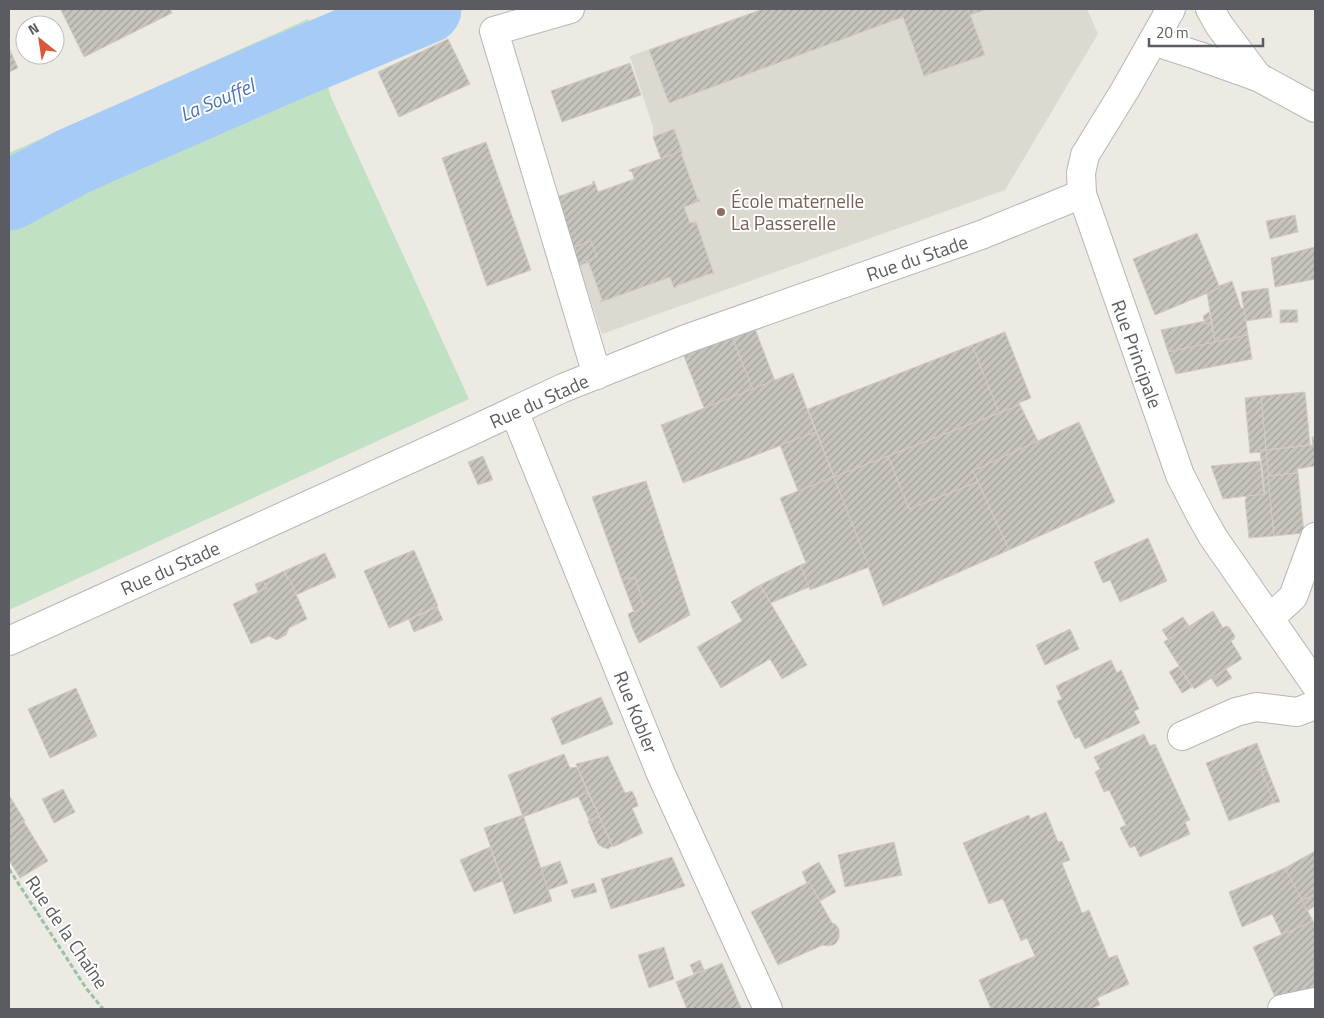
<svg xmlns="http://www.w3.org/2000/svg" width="1324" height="1018" font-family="'Titillium Web',sans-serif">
	<defs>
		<pattern id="building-hatch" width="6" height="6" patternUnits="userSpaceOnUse" patternTransform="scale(1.25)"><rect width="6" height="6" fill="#c7c4be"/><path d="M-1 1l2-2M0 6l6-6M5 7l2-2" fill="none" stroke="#a5a29e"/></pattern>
	</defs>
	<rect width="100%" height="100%" fill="#eceae2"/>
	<path fill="#dbd9d0" d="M763,9H968L971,15L988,9H1087L1098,34L1005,190L602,334L574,250L558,197L593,184L592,182L594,181L599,192L634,179L632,172H630L629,170L661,159L653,137V127L630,56Z"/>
	<path fill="#c0e1c3" d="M308,19L331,97L469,399L9,610V153Z"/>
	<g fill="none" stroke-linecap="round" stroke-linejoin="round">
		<path stroke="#a6cbf7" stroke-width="69" d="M9,196L74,161L274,73L427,9"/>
	</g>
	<g fill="url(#building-hatch)" stroke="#d0ccc1">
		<path d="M64,9H170L172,13L84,57L61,10Z"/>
		<path d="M763,9H968L985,55L924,76L903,17L669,103L649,50Z"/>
		<path d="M968,9H988L970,15Z"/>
		<path d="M448,39L470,84L399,117L378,72Z"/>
		<path d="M9,48L18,68L9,72Z"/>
		<path d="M630,63L641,95L562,122L551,91Z"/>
		<path d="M674,129L682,151L661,159L653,137Z"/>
		<path d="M486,142L531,270L487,286L442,158Z"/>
		<path d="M682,151L683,153H681L698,200L700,199V201L684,207L690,223L696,222L714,274H712V273L676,286V287L674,288L670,277L601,302L600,301L602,300L589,263H586V261L597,257L591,241L575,247L576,249L574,250L557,197L593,184L592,182L594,181L598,192L634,179L632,171L630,172L629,170Z"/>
		<path d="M1295,215L1298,232L1270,239L1266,221Z"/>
		<path d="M1197,233L1220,288L1155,315L1133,259Z"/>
		<path d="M591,241L597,257L586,261V263L579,266L574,250L576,249L575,247Z"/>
		<path d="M1315,247V279L1275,287L1271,258Z"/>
		<path d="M1232,281L1241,308H1244L1248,335L1215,342L1207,293L1220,288L1219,286Z"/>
		<path d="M1268,288L1272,317L1246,321L1241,292Z"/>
		<path d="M1280,310H1297L1298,322L1280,323Z"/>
		<path d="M1209,312L1211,322L1205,324L1203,316Z"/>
		<path d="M1205,321V324L1211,322L1215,342L1168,352L1161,330Z"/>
		<path d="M755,329L775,381L753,390L733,339Z"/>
		<path d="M1005,332L1031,398L1019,403L1020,405L999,413L972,345Z"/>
		<path d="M1248,335L1252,359L1176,374L1168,352Z"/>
		<path d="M732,337L753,390L704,408L684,356Z"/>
		<path d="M972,345L999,413L834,477L808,409Z"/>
		<path d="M793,373L816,432L683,483L661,425Z"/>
		<path d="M1305,392L1310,445L1266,450L1261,396Z"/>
		<path d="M1261,396L1266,450H1260L1261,452L1250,453L1245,398Z"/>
		<path d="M1020,405L1038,441L973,471L978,482L909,509L888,456Z"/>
		<path d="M1079,422L1115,502L1009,550L973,471Z"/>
		<path d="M816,432L834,477L798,491L780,445Z"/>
		<path d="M1312,437H1315V466L1297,469L1298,473L1268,476L1266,450L1313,445Z"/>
		<path d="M1260,450H1266L1274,536L1249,538L1245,500L1246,499V496L1265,494Z"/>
		<path d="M483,456L493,480L478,485L468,462Z"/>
		<path d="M888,456L909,509L978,482L1009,550L883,606L834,477Z"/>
		<path d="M1260,461L1264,494L1223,499L1211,466Z"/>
		<path d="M1298,473L1304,533L1274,536L1268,476Z"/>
		<path d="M834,477L869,567L810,590L800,565L806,563L780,498Z"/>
		<path d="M646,481L690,615L639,643L632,627L628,614L644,606L635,577L622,580L592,497Z"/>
		<path d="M1148,538L1167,581L1120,602L1110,580L1103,583L1094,562Z"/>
		<path d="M414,550L438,606L389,628L364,571Z"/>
		<path d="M325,553L336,577L296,595L284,571Z"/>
		<path d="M800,565L809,587L771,603L760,585Z"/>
		<path d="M284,571L287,579L289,578L307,619L289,628L286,635L277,640L269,636L251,644L233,604L267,588L263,581Z"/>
		<path d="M635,577L644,606L634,612L622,580Z"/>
		<path d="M263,581L267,588L258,592L255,584Z"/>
		<path d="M760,585L807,665L782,679L770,659L721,688L697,647L742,621L731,602Z"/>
		<path d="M437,607L443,620L414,632L409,620Z"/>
		<path d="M1213,611L1223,628L1226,626L1229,627L1235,636L1234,639L1231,641L1242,659L1194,689L1164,642Z"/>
		<path d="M1183,617L1189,626L1168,639L1162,630Z"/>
		<path d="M1070,629L1079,649L1045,665L1036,645Z"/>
		<path d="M1111,660L1117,673L1121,670L1139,709L1134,711L1140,723L1085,749L1079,737L1075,739L1057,701L1062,699L1056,686Z"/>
		<path d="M1179,666L1192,687L1182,693L1169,672Z"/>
		<path d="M1226,669L1232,678L1217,687L1211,678Z"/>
		<path d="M76,688L97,736L50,758L28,709Z"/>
		<path d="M601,697L613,724L562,745L551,718Z"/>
		<path d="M1144,734L1150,746L1155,744L1190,820L1185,822L1190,834L1140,857L1135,846L1130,848L1120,828L1126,825L1109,790L1104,792L1095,772L1100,769L1094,757Z"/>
		<path d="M1257,743L1266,767L1261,769L1274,803L1229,821L1206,763Z"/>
		<path d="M564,754L570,768L577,767L588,793L523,817L508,775Z"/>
		<path d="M608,756L625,793L632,791L636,799L638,806L632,808L643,833L613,847L576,764Z"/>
		<path d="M1266,767L1280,802L1274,803L1261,769Z"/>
		<path d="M63,789L75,812L54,823L42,799Z"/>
		<path d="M588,793L599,816L589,820L578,796Z"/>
		<path d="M9,795L25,821L9,831Z"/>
		<path d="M1046,812L1058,842L1062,841L1070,860L1062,863L1082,913L1089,910L1109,958L1117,955L1129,984L1097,998L1100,1005L1090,1009H991L979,980L1035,956L1027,938L1021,941L1003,899L989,904L963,843L1029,815L1030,819Z"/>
		<path d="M523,815L552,901L514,914L484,828Z"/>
		<path d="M599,816L612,846L608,849L602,847L598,844L588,821Z"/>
		<path d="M24,822L48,861L20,878L9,860V831Z"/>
		<path d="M894,842L902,875L845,887L838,855Z"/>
		<path d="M490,847L502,881L474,892L460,860Z"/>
		<path d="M1315,851V894L1302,901L1285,868Z"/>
		<path d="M672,857L685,886L611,909L601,879Z"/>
		<path d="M560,861L568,883L548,890L541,868Z"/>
		<path d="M819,862L836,892L820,901L809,882L807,883L802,872Z"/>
		<path d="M1285,868L1313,921L1282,935L1272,914L1242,927L1229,892Z"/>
		<path d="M809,882L832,923L835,924L839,929V938L836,943L833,945L827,946L823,945L778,965L751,912Z"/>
		<path d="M594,883L597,892L574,898L571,890Z"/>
		<path d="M1315,894V906L1307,911L1302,901Z"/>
		<path d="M1313,921L1315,927V988L1275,997L1253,947Z"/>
		<path d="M664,947L674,979L649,988L638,955Z"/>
		<path d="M700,960L704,970L694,974L690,965Z"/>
		<path d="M722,963L741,1008L737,1009H687L676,982Z"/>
	</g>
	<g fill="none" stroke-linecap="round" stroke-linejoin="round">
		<g stroke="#b4b6bb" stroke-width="30">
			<g id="minor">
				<path d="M570,9L494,31L597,375"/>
				<path d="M1171,9L1125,90L1085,155L1081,173L1082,194L1180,475L1200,514L1213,537L1315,684"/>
				<path d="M1153,41L1199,56L1258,77L1219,25L1210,9"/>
				<path d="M1258,77L1315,108"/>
				<path d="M514,411L661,774L768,1009"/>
				<path d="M1270,618L1293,597L1315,537"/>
				<path d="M9,641L467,433L563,388L686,339L981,235L1082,194"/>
				<path d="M1182,736L1236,712L1256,707L1297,712L1315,705"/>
				<path d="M1282,1009L1315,1002"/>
			</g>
		</g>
		<path stroke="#9ac1a9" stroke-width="3" stroke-dasharray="5 2.5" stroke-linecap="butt" d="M9,869L86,988L103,1009"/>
		<use href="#minor" stroke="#fff" stroke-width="28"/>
	</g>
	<circle fill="#8d6e63" stroke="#fff" stroke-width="2" cx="721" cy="212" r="5"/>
	<g text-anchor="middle" stroke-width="4" stroke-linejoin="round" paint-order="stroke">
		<g font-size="19" fill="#785e54" stroke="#fff" text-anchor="start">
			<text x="731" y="208">École maternelle<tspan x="731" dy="22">La Passerelle</tspan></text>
		</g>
		<g font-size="19" fill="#5a5c61" stroke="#fff">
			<text transform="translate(917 258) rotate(-19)" y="7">Rue du Stade</text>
			<text transform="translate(1137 354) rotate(70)" y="7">Rue Principale</text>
			<text transform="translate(539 401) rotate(-24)" y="7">Rue du Stade</text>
			<text transform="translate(170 568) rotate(-24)" y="7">Rue du Stade</text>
			<text transform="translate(636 712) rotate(68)" y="7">Rue Kobler</text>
			<text transform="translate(67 932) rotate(56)" y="7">Rue de la Chaîne</text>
		</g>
		<g font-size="20" font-style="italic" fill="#4c75b8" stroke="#fff">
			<text transform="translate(217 100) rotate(-23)" y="7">La Souffel</text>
		</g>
	</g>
	<rect width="1324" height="1018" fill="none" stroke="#5a5c61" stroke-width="20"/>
	<g transform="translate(40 40) rotate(330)"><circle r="24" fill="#ffffff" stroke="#bdbec0"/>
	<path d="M0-4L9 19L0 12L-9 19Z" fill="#d9573a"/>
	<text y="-8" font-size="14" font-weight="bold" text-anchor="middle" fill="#5a5c61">N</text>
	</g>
	<path d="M1149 38v8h114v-8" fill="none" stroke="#5a5c61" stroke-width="2.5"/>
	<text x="1156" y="38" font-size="15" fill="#5a5c61" stroke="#ffffff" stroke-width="4" paint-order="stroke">20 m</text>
</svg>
